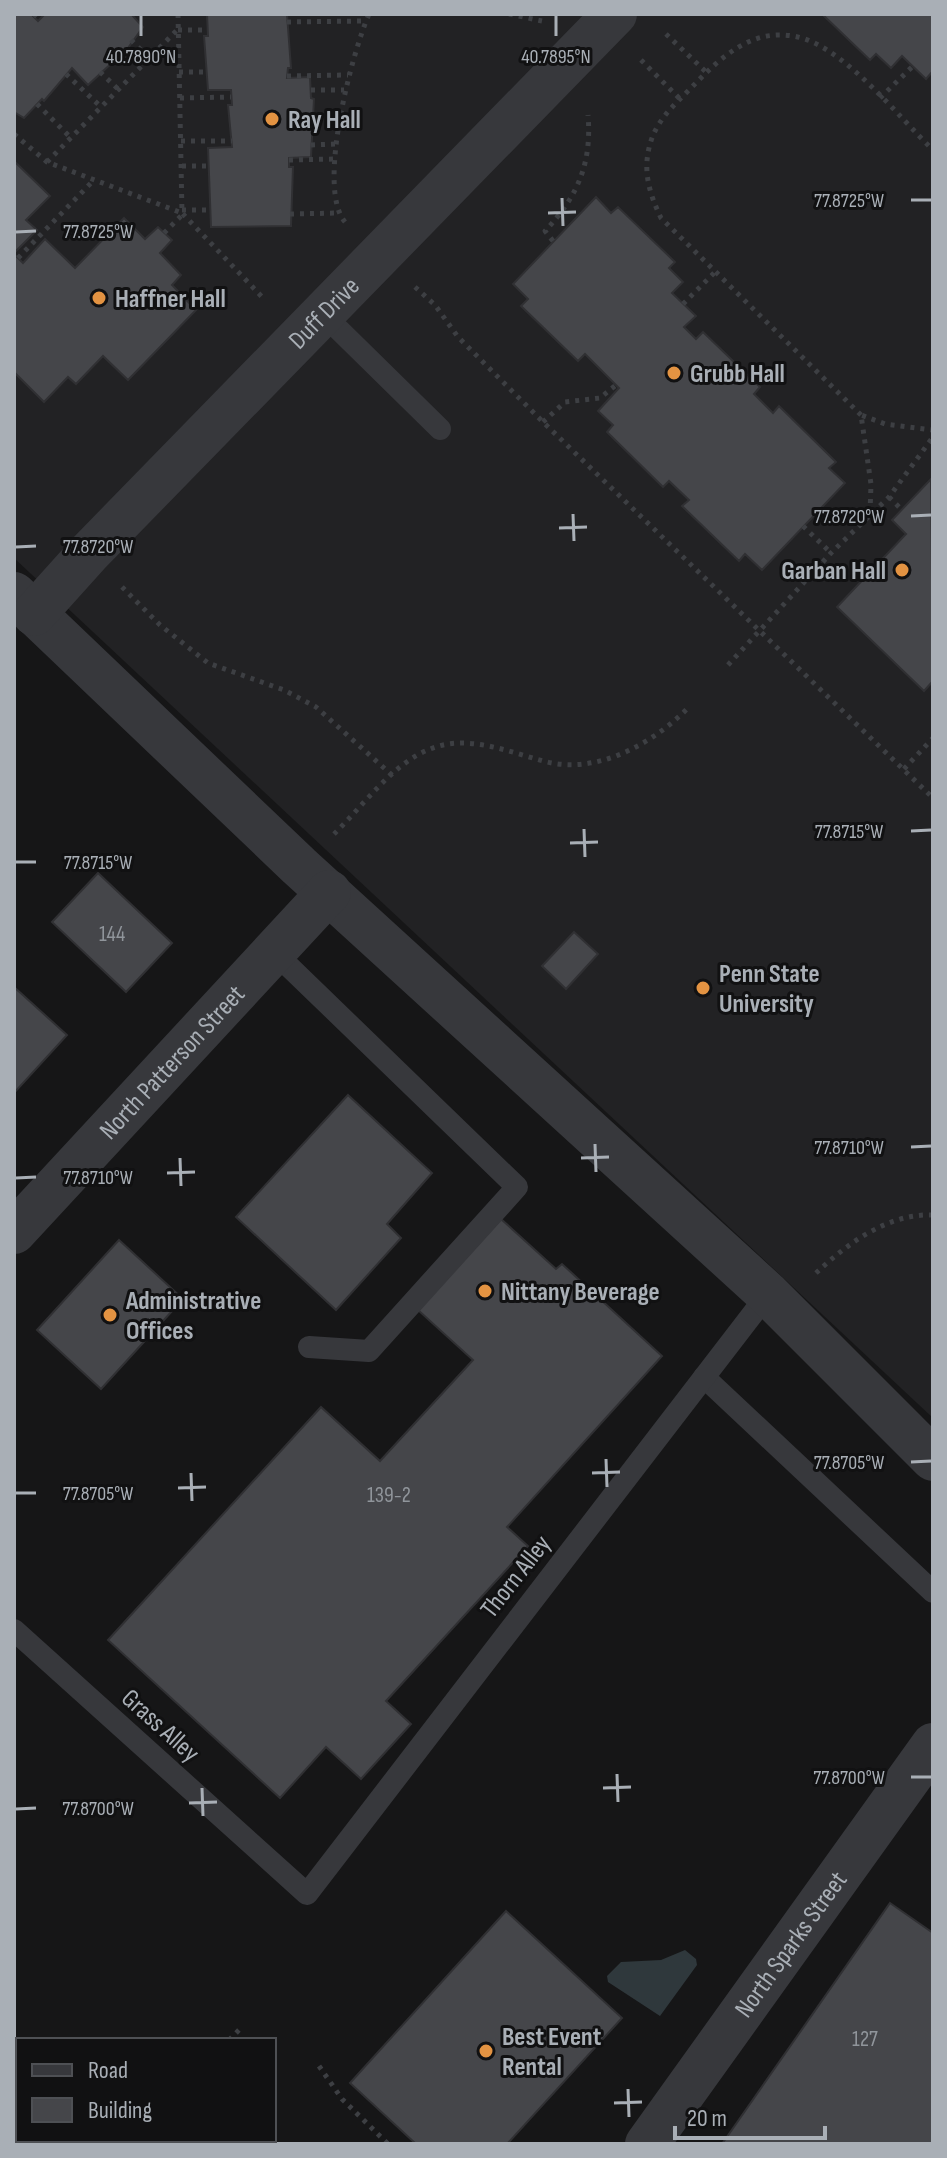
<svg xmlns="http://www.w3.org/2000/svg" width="947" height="2158" font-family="'Sofia Sans Condensed',sans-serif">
	<rect width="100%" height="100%" fill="#161617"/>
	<path fill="#222224" d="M14,14H933V1418L14,558Z"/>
	<path fill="#2f383c" d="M685,1950L696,1959L697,1965L660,2016L608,1982L607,1976L621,1962L661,1960Z"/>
	<g fill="#45464a" stroke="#303033" stroke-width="2">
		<path d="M14,14H31L38,21L45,14H131L143,27L128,48L88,85L72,68L44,101L42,99L24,118L14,112Z"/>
		<path d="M207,14H287L291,68H288L287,78L310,77L311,98L314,99L311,157L289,158V167H293L291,226L211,227L208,148L232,147L228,105H232L231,90H208L204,36H208Z"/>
		<path d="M822,14H933V71L926,79L902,56L891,68L876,54L870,60Z"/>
		<path d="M14,161L50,196L26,220L37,230L14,253Z"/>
		<path d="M596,197L611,213L618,207L675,262L669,268L683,282L672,293L696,316L684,327L696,339L703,332L760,387L754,394L773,413L779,406L836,462L829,468L845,483L762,570L745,554L739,561L682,506L689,500L669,481L663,487L607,432L613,425L598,411L619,388L585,354L578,361L521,306L528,299L513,284Z"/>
		<path d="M124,218L145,239L158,227L172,240L160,253L181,275L172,285L196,310L128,380L103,356L76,384L68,377L44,402L14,372V254L23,263L45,239L75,268Z"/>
		<path d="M931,479L933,681L924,691L837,607L906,534L892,520Z"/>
		<path d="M98,873L172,943L126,992L52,922Z"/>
		<path d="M574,932L598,954L566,989L542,966Z"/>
		<path d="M14,987L67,1035L14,1093Z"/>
		<path d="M348,1095L432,1173L387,1224L401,1238L336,1310L236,1217Z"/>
		<path d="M501,1219L556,1269L562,1264L662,1356L507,1527L528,1546L386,1701L411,1724L361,1779L326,1747L280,1798L108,1640L321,1407L380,1461L473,1360L418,1310Z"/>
		<path d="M119,1240L183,1299L101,1389L37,1330Z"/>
		<path d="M890,1903L933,1933V2144H722Z"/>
		<path d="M506,1911L622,2018L507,2144H416L350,2083Z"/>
		<path d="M134,2140L138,2144H85L81,2140Z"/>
		<path d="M134,2140H183L179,2144H138Z"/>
	</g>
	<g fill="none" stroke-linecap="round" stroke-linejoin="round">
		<g stroke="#3d3f43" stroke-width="5" stroke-dasharray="4 6" stroke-linecap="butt">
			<path d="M34,14L39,19"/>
			<path d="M178,14L182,213L264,299"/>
			<path d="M509,14L542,21"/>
			<path d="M287,22L366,21"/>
			<path d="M178,30H207"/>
			<path d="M666,34L706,72"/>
			<path d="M131,40L149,58"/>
			<path d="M641,60L680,99"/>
			<path d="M100,72L118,89"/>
			<path d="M179,72H208"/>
			<path d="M66,74L101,107"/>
			<path d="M287,76L348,75"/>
			<path d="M311,90H344"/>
			<path d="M180,98L231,97"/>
			<path d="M880,98L913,66"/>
			<path d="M37,104L71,138"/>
			<path d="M14,134L47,162L182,213"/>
			<path d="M181,141H232"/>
			<path d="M311,145L337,144"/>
			<path d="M289,160L336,159"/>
			<path d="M47,162L178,29"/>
			<path d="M182,166H209"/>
			<path d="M182,210H210"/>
			<path d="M290,214L339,213"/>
			<path d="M345,222C316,188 352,53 369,14"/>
			<path d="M164,233L183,214"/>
			<path d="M553,241L545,231C578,196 592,163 588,115"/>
			<path d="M18,258L92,182"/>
			<path d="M415,287L435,305L458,337L543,422L933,798"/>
			<path d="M683,304L714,273"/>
			<path d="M861,415L661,218C650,195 643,173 649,148C655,122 672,107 690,89C721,57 755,23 805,39C850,55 898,116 933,150"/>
			<path d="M543,422L565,402L600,398L616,385"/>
			<path d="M889,497L901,509"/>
			<path d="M870,513L871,484L861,415L885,424L933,430"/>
			<path d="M803,526L831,553"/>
			<path d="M122,587L160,625L208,663L284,690L316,707L393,776"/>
			<path d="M728,665L831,553L889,497L933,437"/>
			<path d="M904,769L933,738"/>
			<path d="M334,834C362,807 393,763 430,749C466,734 507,751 543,761C597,776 654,743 690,706"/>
			<path d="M816,1273C847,1244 888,1213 933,1215"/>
			<path d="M229,2040L240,2029"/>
			<path d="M319,2066L342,2099L388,2144"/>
			<path d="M194,2144L197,2140"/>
		</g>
		<g stroke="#37383c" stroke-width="22">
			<path d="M324,315L440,429"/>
			<path d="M273,951L517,1187L369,1351L309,1347"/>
			<path d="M704,1377L933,1592"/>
			<path d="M14,1630L307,1894L768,1294"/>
		</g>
		<g stroke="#37383c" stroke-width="44">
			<path d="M14,594L299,866L768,1294L933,1459"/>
			<path id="s1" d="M34,614L88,554L615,14"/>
			<path id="s2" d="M14,1232L329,892"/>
			<path id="s3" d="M647,2144L933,1745"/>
		</g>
	</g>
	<path fill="none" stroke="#a9afb6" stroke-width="3" d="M141,16V36M556,16V36M562,198L563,226M911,200H931M548,213L576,212M16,232L36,231M573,514L574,541M911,516L931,515M559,528L587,527M16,547L36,546M584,829L585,857M911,831L931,830M570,843L598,842M16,862H36M595,1144L596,1172M911,1147L931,1146M180,1158L181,1186M581,1158L609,1157M167,1173L195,1172M16,1178L36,1177M606,1459L607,1487M911,1462L931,1461M191,1473L192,1501M592,1473L620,1472M178,1488L206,1487M16,1493H36M617,1774L618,1802M911,1777H931M202,1788L203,1816M603,1788L631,1787M189,1803L217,1802M16,1809L36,1808M628,2089L629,2117M614,2103L642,2102"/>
	<g fill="#e39342" stroke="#111112" stroke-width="3">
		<circle cx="272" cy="119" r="8"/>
		<circle cx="99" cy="298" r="8"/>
		<circle cx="674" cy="373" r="8"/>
		<circle cx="902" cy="570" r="8"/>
		<circle cx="703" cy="988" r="8"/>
		<circle cx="485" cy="1291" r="8"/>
		<circle cx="110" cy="1315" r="8"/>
		<circle cx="486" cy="2051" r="8"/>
	</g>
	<g text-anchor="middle" stroke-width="6" stroke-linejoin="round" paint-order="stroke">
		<g font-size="22" fill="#90959b">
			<text x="112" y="941">144</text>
			<text x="389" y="1502">139-2</text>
			<text x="865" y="2046">127</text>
		</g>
		<g font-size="26" font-weight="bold" fill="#a9afb6" stroke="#111112" text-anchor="start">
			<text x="288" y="128">Ray Hall</text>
			<text x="115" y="307">Haffner Hall</text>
			<text x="690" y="382">Grubb Hall</text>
			<text x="886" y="579" text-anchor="end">Garban Hall</text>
			<text x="719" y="982">Penn State<tspan x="719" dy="30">University</tspan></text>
			<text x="501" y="1300">Nittany Beverage</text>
			<text x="126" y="1309">Administrative<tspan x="126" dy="30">Offices</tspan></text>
			<text x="502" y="2045">Best Event<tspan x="502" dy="30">Rental</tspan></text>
		</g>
		<g font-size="26" fill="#a9afb6" stroke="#111112">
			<text dy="9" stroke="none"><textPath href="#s1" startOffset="418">Duff Drive</textPath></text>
			<text dy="9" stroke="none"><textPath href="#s2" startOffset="232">North Patterson Street</textPath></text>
			<text transform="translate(515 1576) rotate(-52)" y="9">Thorn Alley</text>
			<text transform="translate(161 1725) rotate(42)" y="9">Grass Alley</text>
			<text dy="9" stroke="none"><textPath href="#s3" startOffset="246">North Sparks Street</textPath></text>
		</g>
	</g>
	<g font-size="20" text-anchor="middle" fill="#a9afb6" stroke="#111112" stroke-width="6" stroke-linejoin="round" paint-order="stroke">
		<text x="141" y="63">40.7890°N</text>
		<text x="556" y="63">40.7895°N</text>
		<text x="849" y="207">77.8725°W</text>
		<text x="98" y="238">77.8725°W</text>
		<text x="849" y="523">77.8720°W</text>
		<text x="98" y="553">77.8720°W</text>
		<text x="849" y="838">77.8715°W</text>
		<text x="98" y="869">77.8715°W</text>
		<text x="849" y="1154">77.8710°W</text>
		<text x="98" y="1184">77.8710°W</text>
		<text x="849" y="1469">77.8705°W</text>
		<text x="98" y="1500">77.8705°W</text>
		<text x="849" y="1784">77.8700°W</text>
		<text x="98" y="1815">77.8700°W</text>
	</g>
	<rect width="947" height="2158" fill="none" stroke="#a9afb6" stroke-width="32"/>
	<rect x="16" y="2038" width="260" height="104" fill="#111112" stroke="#4e5054" stroke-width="2"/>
	<rect x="32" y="2064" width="40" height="12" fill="#37383c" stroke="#4e5054" stroke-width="2"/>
	<text x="88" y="2078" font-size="24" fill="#a9afb6">Road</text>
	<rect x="32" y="2098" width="40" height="24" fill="#45464a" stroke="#4e5054" stroke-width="2"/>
	<text x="88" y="2118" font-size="24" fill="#a9afb6">Building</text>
	<path d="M675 2126v12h150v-12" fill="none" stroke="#a9afb6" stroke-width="4"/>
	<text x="687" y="2126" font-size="24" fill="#a9afb6" stroke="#111112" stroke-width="6" paint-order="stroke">20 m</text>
</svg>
